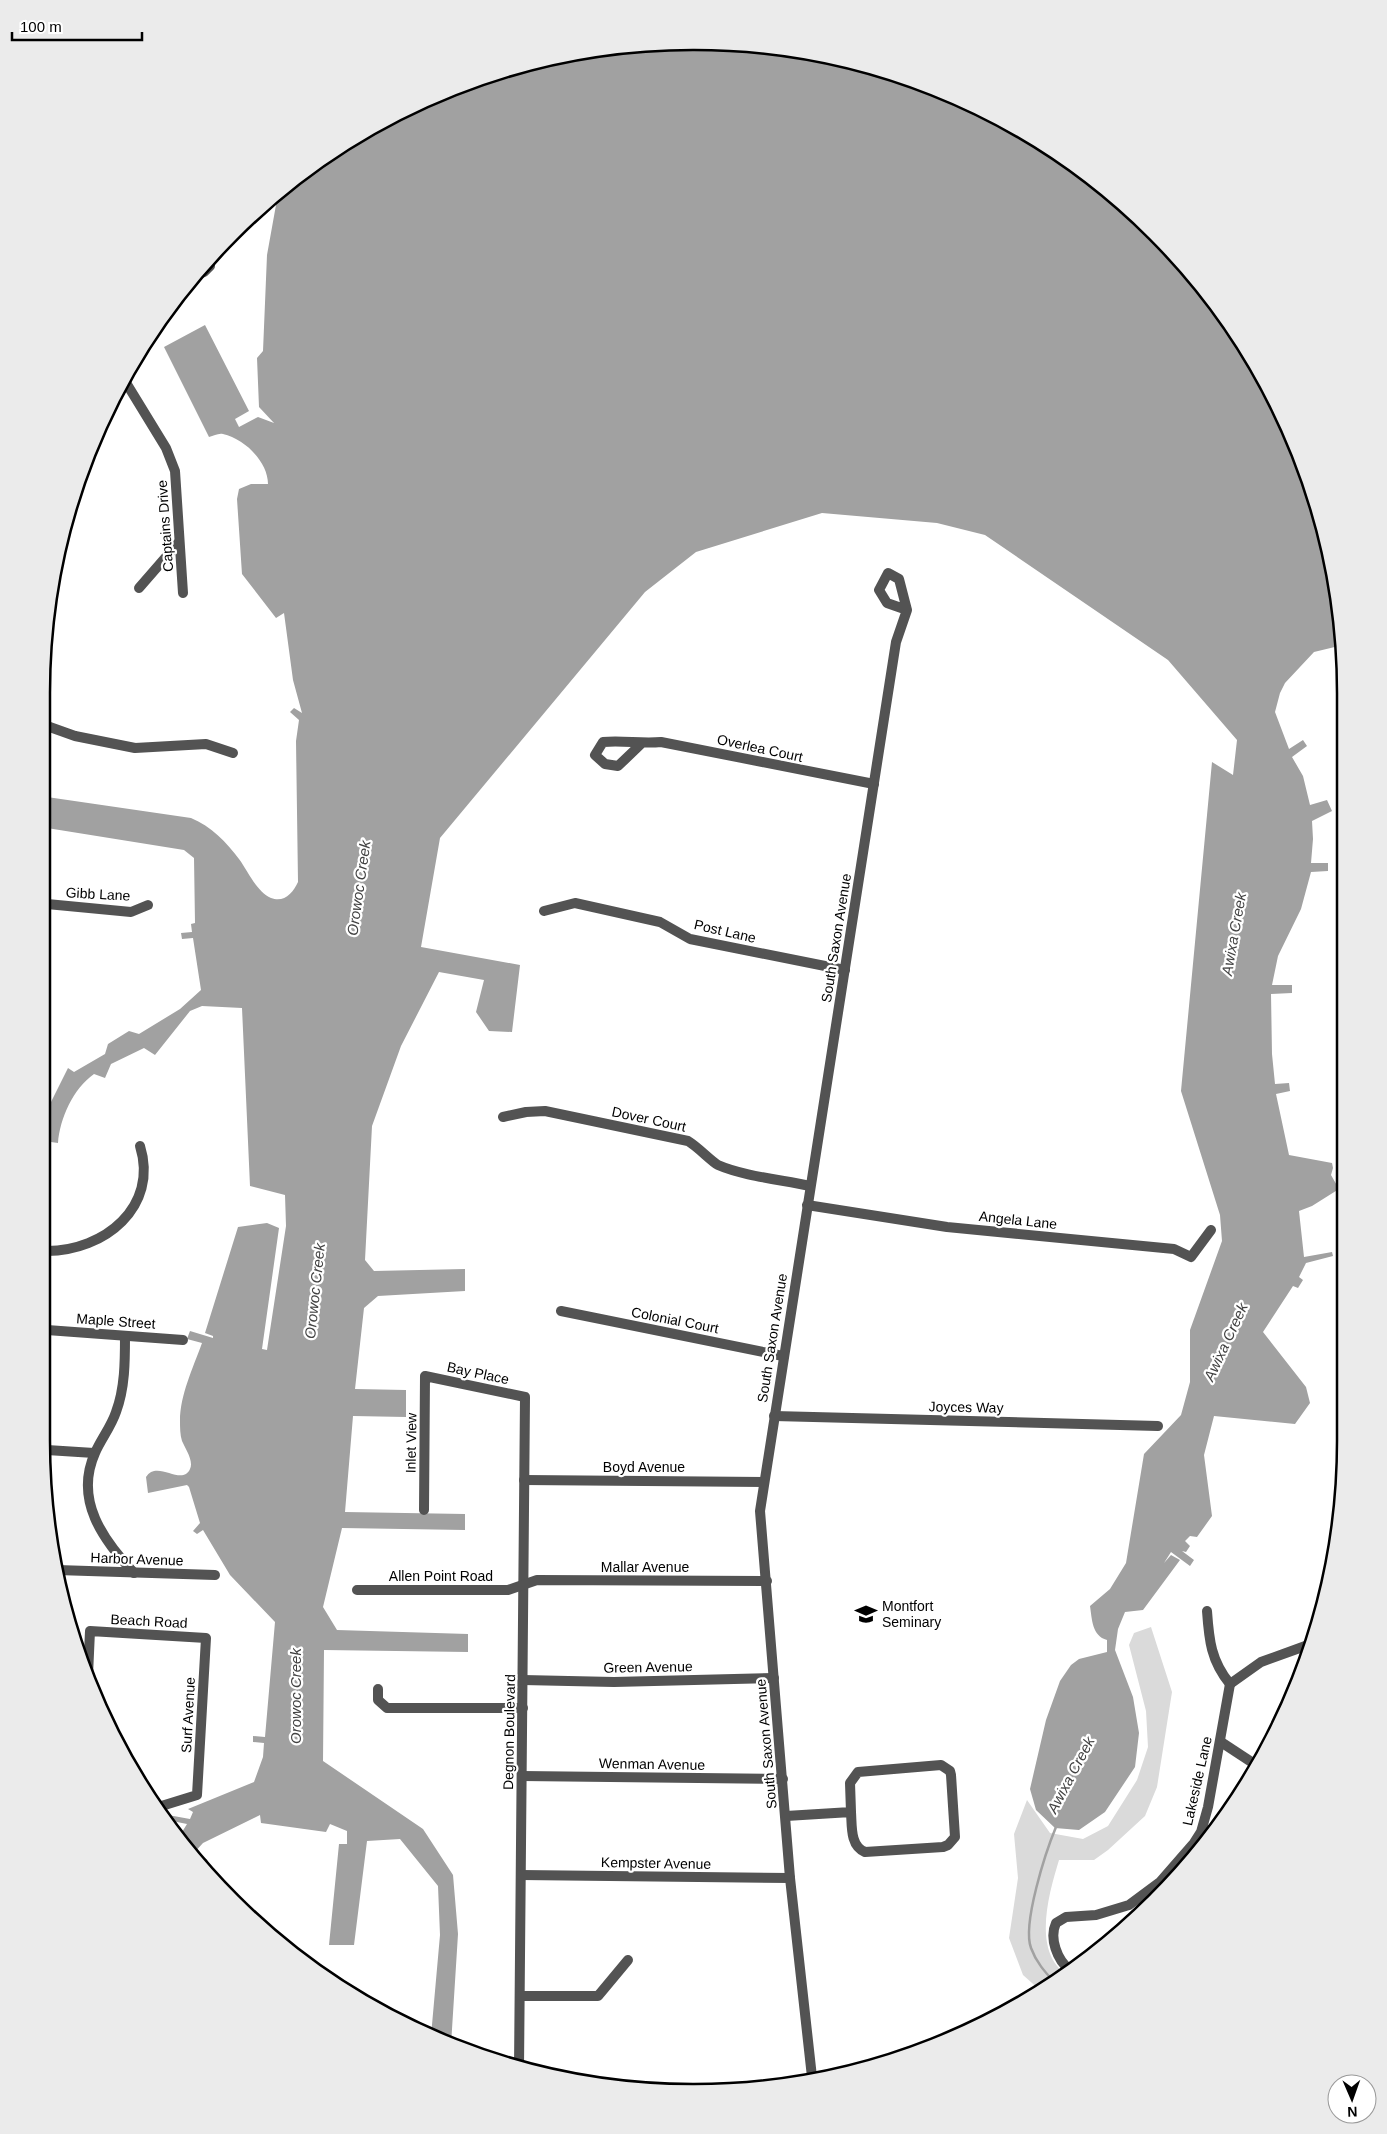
<svg xmlns="http://www.w3.org/2000/svg" width="1387" height="2134" font-family="Helvetica,sans-serif">
	<rect width="100%" height="100%" fill="#fff"/>
	<path fill="#dadada" d="M1151,1627L1172,1692L1157,1787L1145,1816L1108,1850L1094,1860H1059C1049,1893 1032,1951 1066,1974L1041,1991L1023,1975L1009,1938L1018,1878L1014,1834L1027,1800L1050,1833L1083,1839L1108,1826L1137,1780L1148,1747L1146,1711L1129,1645L1134,1633Z"/>
	<path fill="#a1a1a1" d="M651,43L778,47L903,76L1019,128L1123,203L1211,296L1279,405L1324,525L1339,622V637H1342L1343,645L1314,652L1285,683L1280,693L1275,712L1289,749L1303,740L1307,746L1292,757L1303,776L1310,805L1327,800L1332,811L1312,821L1313,839L1311,863H1328V871L1311,872L1301,909L1278,956L1272,985H1292V993L1271,994L1272,1054L1275,1084L1289,1083L1290,1091L1276,1094L1289,1155L1332,1163L1333,1168L1331,1175L1339,1189L1312,1206L1299,1211L1304,1257L1332,1252L1333,1256L1306,1263L1299,1277L1303,1280L1298,1288L1293,1286L1263,1332L1306,1387L1310,1403L1295,1424L1214,1416L1204,1455L1212,1516L1197,1537L1190,1536L1185,1541L1190,1546L1186,1552L1182,1551L1194,1560L1190,1566L1171,1552L1164,1563L1171,1555L1180,1560L1143,1610L1125,1612L1118,1629L1115,1650L1133,1697L1139,1733L1135,1767L1105,1812L1079,1830L1055,1828L1036,1810L1030,1789L1046,1720L1060,1681L1071,1665L1079,1659L1107,1652V1640C1092,1636 1092,1619 1090,1606L1110,1589L1126,1563L1144,1454L1181,1415L1190,1382V1330L1222,1241L1220,1215L1181,1091L1212,762L1233,775L1237,740L1168,660L985,535L937,523L822,513L696,552L645,592L440,838L421,947L520,965L512,1032L489,1031L476,1012L484,980L439,972L401,1046L372,1126L365,1260L374,1271L465,1269V1291L378,1296L364,1308L355,1389L406,1390V1417L353,1416L345,1512L465,1514V1530L342,1528L323,1607L337,1630L468,1634V1652L324,1650L323,1761L423,1829L453,1875L458,1934L451,2045L431,2036L440,1935L438,1886L400,1839L367,1841L354,1945H329L339,1844H347V1831L330,1824L326,1832L261,1823L260,1815L203,1843L193,1854L179,1837L187,1824L167,1820L168,1815L190,1819L193,1812L188,1809L254,1782L263,1757L264,1743L253,1742V1736L265,1737L275,1622L230,1575L203,1530L197,1534L193,1531L200,1523L189,1487L187,1485L148,1493L146,1477C157,1459 182,1487 190,1469C194,1461 185,1448 182,1441C180,1435 180,1427 180,1421C180,1395 193,1368 202,1343L187,1339L190,1331L213,1338V1336L205,1333L238,1227L267,1223L279,1228L262,1349L267,1350L286,1226L285,1195L250,1186L242,1008L202,1006L190,1011L155,1055L144,1048L111,1064L105,1078L94,1074C73,1089 60,1118 58,1143L51,1142L47,1148V1110L68,1068L74,1072L105,1054L108,1044L129,1031L139,1034L180,1009L201,990L193,938L182,939L181,933L192,932L191,924L195,923L194,858L184,850L47,828V797L191,818C211,826 227,843 239,859C248,871 256,891 271,898C284,903 293,893 298,882L296,741L299,720L290,712L294,708L302,713L293,680L284,613L276,618L242,574L237,499L239,489L251,484H268C268,462 245,439 223,434C218,433 214,436 209,437L164,347L205,325L249,411L235,419L239,427L258,417L274,423L259,407L257,358L263,351L267,255L276,205L274,197L296,176L405,109L524,64Z"/>
	<g fill="none" stroke-linecap="round" stroke-linejoin="round">
		<path stroke="#a1a1a1" stroke-width="2.5" d="M1055,1983C1045,1972 1036,1962 1031,1948C1022,1924 1046,1851 1056,1827"/>
		<g stroke="#535353" stroke-width="10">
			<path d="M195,276L204,272L210,266V257"/>
			<path d="M125,381L166,448L175,471L183,593"/>
			<path d="M139,588L179,542"/>
			<path d="M47,726L75,736L135,748L206,744L233,753"/>
			<path d="M641,744L618,766L605,764L595,755L603,742C623,740 641,744 661,742L874,784"/>
			<path d="M47,904L131,912L148,905"/>
			<path d="M544,911L575,903L660,922L690,939L845,970"/>
			<path d="M503,1117L526,1112L545,1111L688,1141C698,1147 711,1161 718,1165C743,1176 783,1180 810,1186"/>
			<path d="M807,1205L947,1227L1174,1249L1191,1257L1211,1230"/>
			<path d="M47,1251C104,1251 159,1207 140,1146"/>
			<path d="M561,1311L783,1356"/>
			<path d="M47,1330L183,1340"/>
			<path d="M125,1336C125,1361 125,1388 116,1412C111,1427 101,1439 95,1453C74,1500 103,1540 134,1573"/>
			<path d="M774,1416L1158,1426"/>
			<path d="M47,1450L94,1453"/>
			<path d="M524,1480L764,1482"/>
			<path d="M424,1510L425,1376L525,1397L519,2068"/>
			<path d="M57,1570L215,1575"/>
			<path d="M357,1590H508L537,1580L767,1581"/>
			<path d="M1207,1611C1209,1640 1211,1661 1230,1684"/>
			<path d="M88,1675L90,1631L206,1638L197,1795L155,1808"/>
			<path d="M523,1680L614,1682L774,1678"/>
			<path d="M1230,1684L1261,1662L1308,1645"/>
			<path d="M378,1689V1700L387,1708H523"/>
			<path d="M1221,1742L1256,1765"/>
			<path d="M522,1776L783,1779"/>
			<path d="M786,1816L851,1812C852,1826 850,1846 865,1852L943,1847L948,1845L955,1837L951,1775L950,1771L941,1765L858,1772L850,1783L851,1812"/>
			<path d="M203,1867V1863"/>
			<path d="M521,1875L790,1878"/>
			<path d="M1070,1970C1057,1960 1049,1938 1056,1923L1066,1917L1096,1915L1129,1905L1160,1882L1194,1843L1201,1832L1208,1807L1230,1684"/>
			<path d="M520,1996H598L628,1960"/>
			<path d="M812,2077L790,1878L760,1511L896,642L907,610L899,579L888,573L879,590L887,603L907,610"/>
		</g>
	</g>
	<defs>
		<g id="school-bare" transform="scale(1.725)"><path d="M0-5L7-2L0 1L-7-2ZM-4 1L0 2.5L4 1V4Q0 6-4 4Z" fill="#000" stroke="#fff" stroke-width="2.5" paint-order="stroke"/></g>
	</defs>
	<g fill-rule="evenodd">
		<use href="#school-bare" x="866" y="1614"/>
	</g>
	<g text-anchor="middle" stroke-width="4.5" stroke-linejoin="round" paint-order="stroke">
		<g font-size="14" fill="#000" stroke="#fff">
			<text transform="translate(165 526) rotate(-94)" y="5">Captains Drive</text>
			<text transform="translate(760 748) rotate(12)" y="5">Overlea Court</text>
			<text transform="translate(98 894) rotate(3)" y="5">Gibb Lane</text>
			<text transform="translate(725 931) rotate(13)" y="5">Post Lane</text>
			<text transform="translate(836 938) rotate(-81)" y="5">South Saxon Avenue</text>
			<text transform="translate(649 1119) rotate(12)" y="5">Dover Court</text>
			<text transform="translate(1018 1220) rotate(6)" y="5">Angela Lane</text>
			<text transform="translate(675 1320) rotate(11)" y="5">Colonial Court</text>
			<text transform="translate(116 1321) rotate(4)" y="5">Maple Street</text>
			<text transform="translate(772 1338) rotate(-81)" y="5">South Saxon Avenue</text>
			<text transform="translate(478 1373) rotate(12)" y="5">Bay Place</text>
			<text transform="translate(966 1407) rotate(1)" y="5">Joyces Way</text>
			<text transform="translate(411 1443) rotate(-89)" y="5">Inlet View</text>
			<text x="644" y="1472">Boyd Avenue</text>
			<text transform="translate(137 1559) rotate(2)" y="5">Harbor Avenue</text>
			<text x="645" y="1572">Mallar Avenue</text>
			<text x="441" y="1581">Allen Point Road</text>
			<text transform="translate(149 1621) rotate(3)" y="5">Beach Road</text>
			<text transform="translate(648 1667) rotate(-1)" y="5">Green Avenue</text>
			<text transform="translate(188 1715) rotate(-87)" y="5">Surf Avenue</text>
			<text transform="translate(509 1732) rotate(-89)" y="5">Degnon Boulevard</text>
			<text transform="translate(766 1744) rotate(-95)" y="5">South Saxon Avenue</text>
			<text transform="translate(652 1764) rotate(1)" y="5">Wenman Avenue</text>
			<text transform="translate(1197 1781) rotate(-77)" y="5">Lakeside Lane</text>
			<text transform="translate(656 1863) rotate(1)" y="5">Kempster Avenue</text>
		</g>
		<g font-size="14" fill="#000" stroke="#fff" text-anchor="start">
			<text x="882" y="1611">Montfort<tspan x="882" dy="16">Seminary</tspan></text>
		</g>
		<g font-size="15" font-style="italic" fill="#424242" stroke="#fff">
			<text transform="translate(359 888) rotate(-82)" y="5">Orowoc Creek</text>
			<text transform="translate(1234 934) rotate(-80)" y="5">Awixa Creek</text>
			<text transform="translate(315 1291) rotate(-84)" y="5">Orowoc Creek</text>
			<text transform="translate(1226 1342) rotate(-65)" y="5">Awixa Creek</text>
			<text transform="translate(296 1696) rotate(-90)" y="5">Orowoc Creek</text>
			<text transform="translate(1071 1775) rotate(-62)" y="5">Awixa Creek</text>
		</g>
	</g>
	<path d="M0 0H1387V2134H0ZM693 50H694A643 643 0 0 1 1337 693V1441A643 643 0 0 1 694 2084H693A643 643 0 0 1 50 1441V693A643 643 0 0 1 693 50Z" fill="#ebebeb" fill-rule="evenodd"/>
	<path fill="none" stroke="#000" stroke-width="2.5" d="M693 50H694A643 643 0 0 1 1337 693V1441A643 643 0 0 1 694 2084H693A643 643 0 0 1 50 1441V693A643 643 0 0 1 693 50Z"/>
	<g transform="translate(1352 2099) rotate(178)"><circle r="24" fill="#ffffff" stroke="#999999"/>
	<path d="M0-4L9 19L0 12L-9 19Z" fill="#000000"/>
	<text y="-8" font-size="14" font-weight="bold" text-anchor="middle" fill="#000000">N</text>
	</g>
	<path d="M12 32v8h130v-8" fill="none" stroke="#000000" stroke-width="2.5"/>
	<text x="20" y="32" font-size="15" fill="#000000" stroke="#ffffff" stroke-width="4" paint-order="stroke">100 m</text>
</svg>
